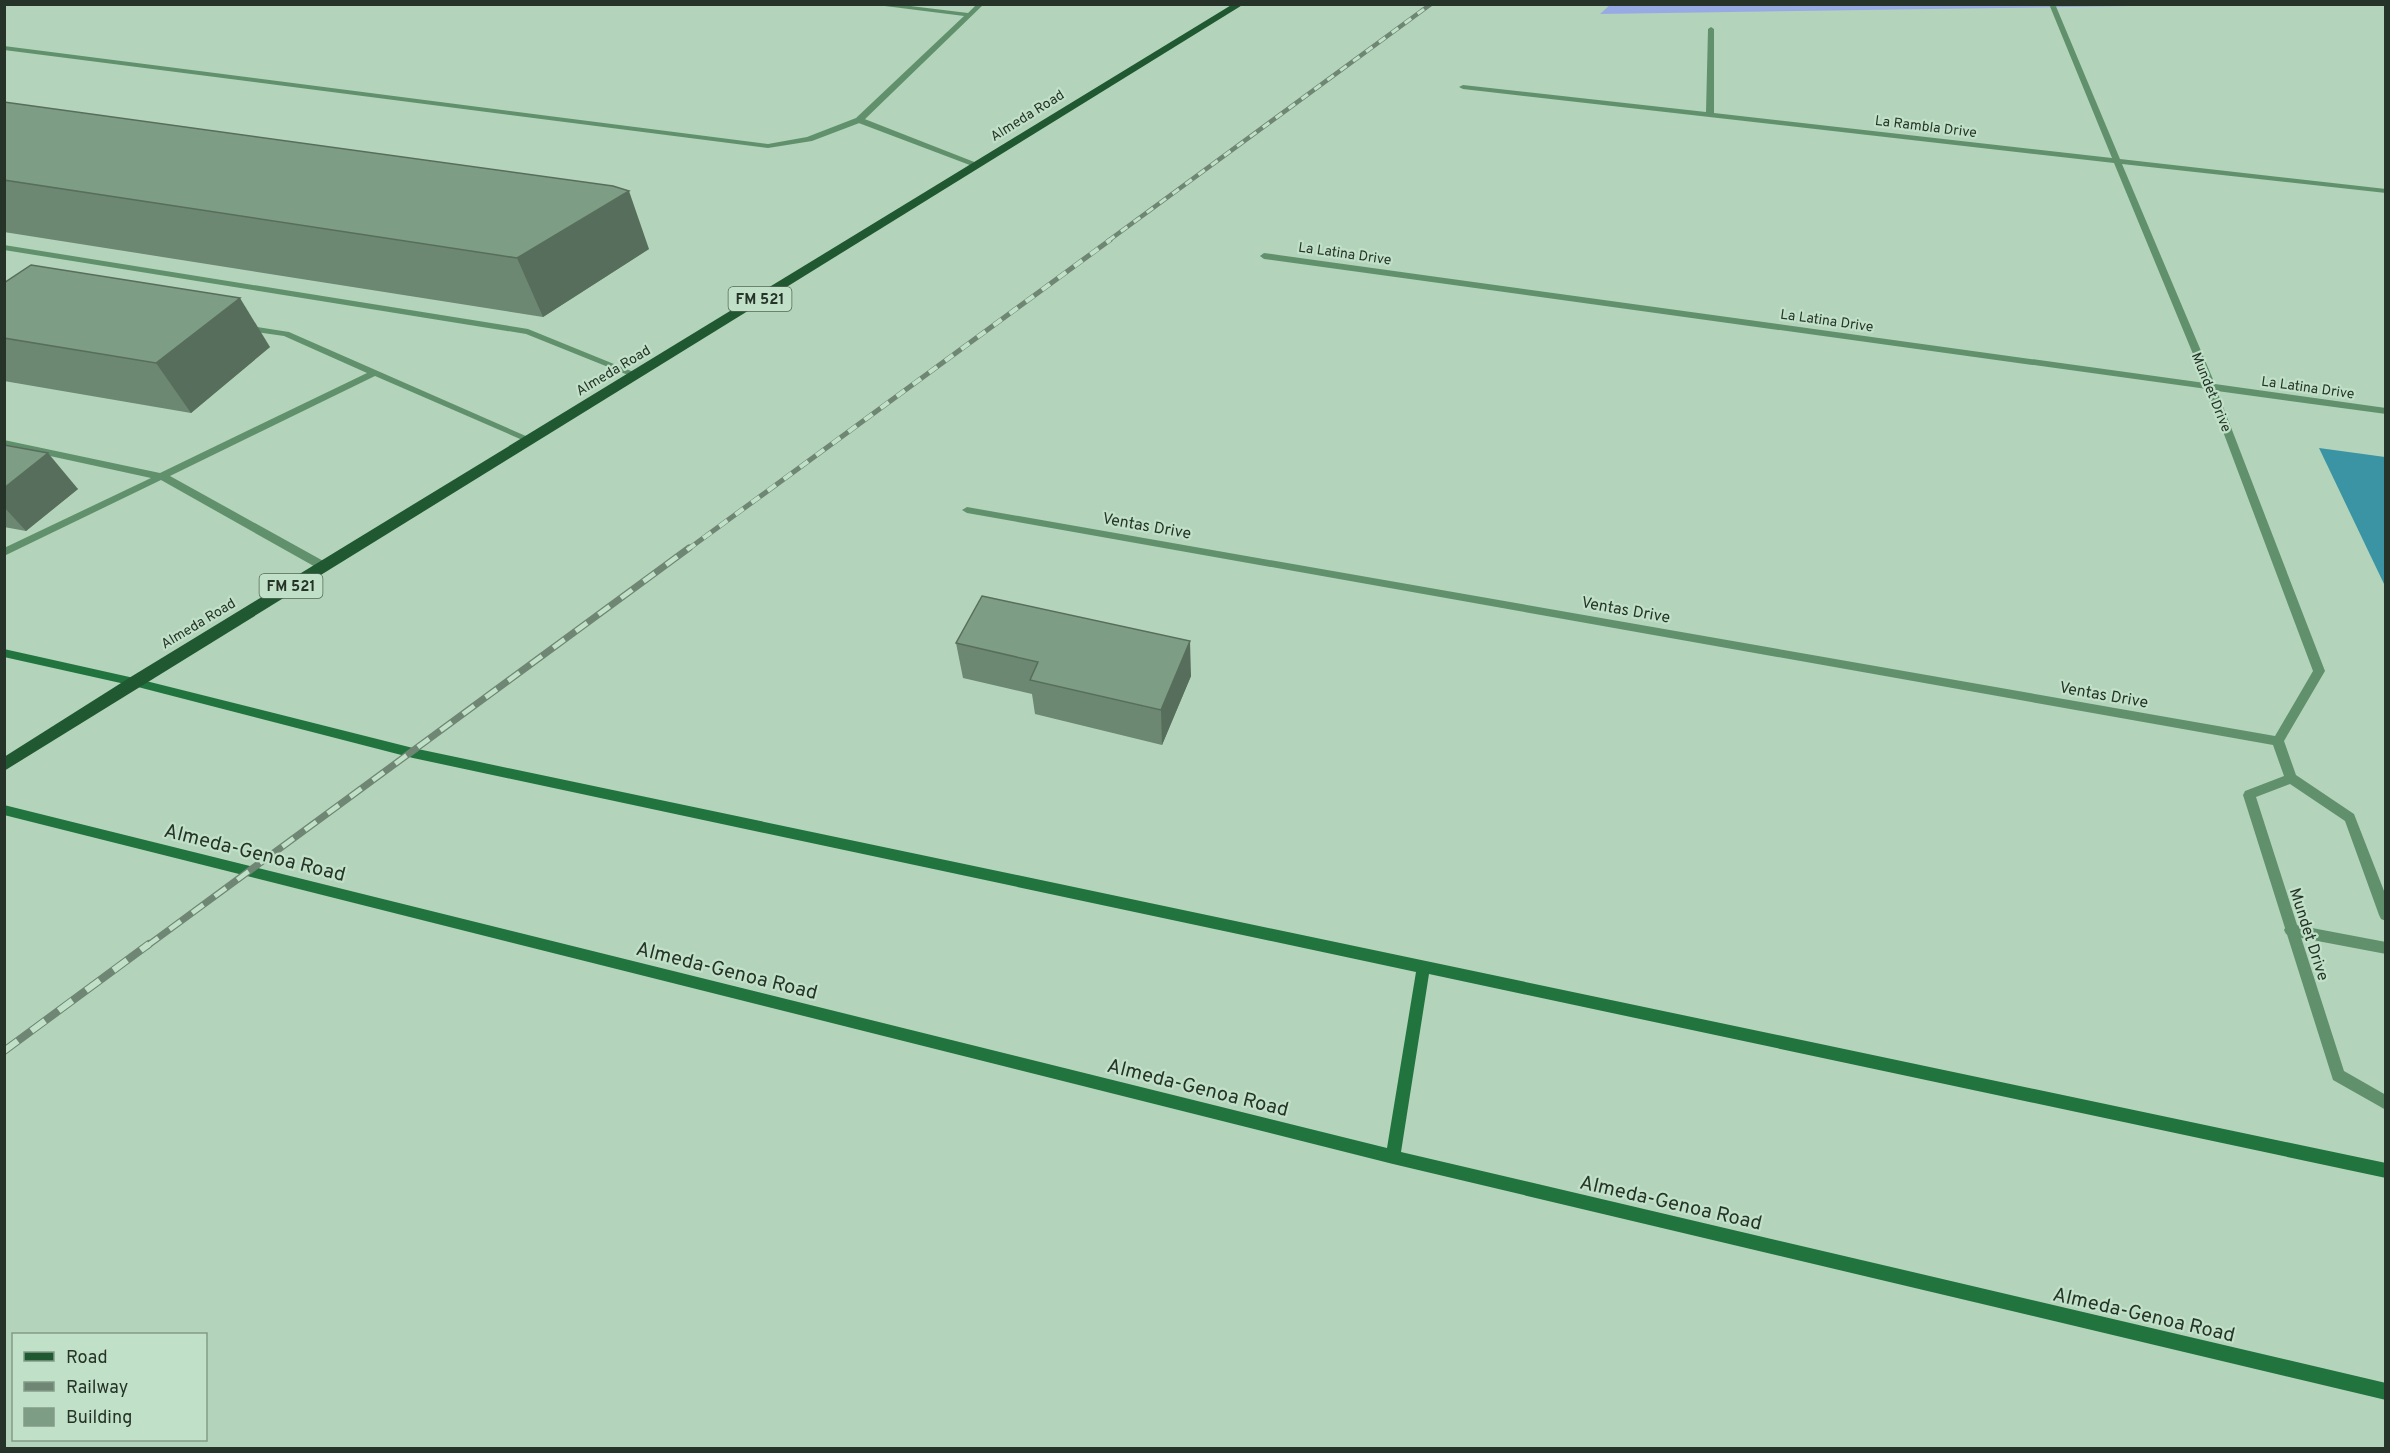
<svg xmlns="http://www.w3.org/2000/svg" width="2390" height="1453" font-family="Overpass,sans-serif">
	<rect width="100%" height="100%" fill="#b3d4ba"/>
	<path fill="#98aae4" d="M1611,4L2197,5L1600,14Z"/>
	<path fill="#3a94a4" d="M2319,448L2385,457V586Z"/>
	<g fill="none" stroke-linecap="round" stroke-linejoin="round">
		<g fill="#61916c" fill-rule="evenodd">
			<path d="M869,4H894L968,13L977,4H984L862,122L812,141L768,148L4,50V46L768,144L807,137L856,118L964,16Z"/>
			<path d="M4,245L528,329L641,375L639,377H633L526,334L4,250Z"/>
			<path d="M245,325L289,332L535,440L533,442H527L375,376L170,476L327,563L328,566L327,569H319L161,480L4,556V548L151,478L4,446V440L160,473L367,373L284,336L242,330V326Z"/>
			<path d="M2291,924L2386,942V954L2291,936L2286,934L2284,930L2286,926Z"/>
		</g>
		<g fill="#61916c" fill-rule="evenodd">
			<path d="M2049,4H2055L2120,159L2386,189V193L2122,164L2215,384L2386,408V414L2217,391L2325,671L2284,741L2296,775L2354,814L2386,896V921L2381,919L2379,915L2345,821L2290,784L2256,797L2344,1071L2386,1095V1110L2333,1080L2243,795L2245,791L2284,776L2273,745L967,513L962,510L967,507L2275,736L2313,671L2207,389L1264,259L1260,256L1264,253L2205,383L2114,163L1463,89L1459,87L1463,85L1706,112L1708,29L1711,27L1714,29V113L2112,158Z"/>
			<path d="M856,118H862L982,165L975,167L856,122Z"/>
		</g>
		<path fill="#22743e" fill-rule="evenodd" d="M4,649L134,678L413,748L2386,1163V1178L1429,974L1401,1152L2386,1383V1400L1393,1164L4,815V805L1387,1148L1416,972L413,758L134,686L4,657Z"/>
		<path fill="#205831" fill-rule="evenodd" d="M1233,4H1244L4,771V757L129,678Z"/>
		<g stroke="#6f8674" stroke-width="4.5">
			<path id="rail-far3" d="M1108,241L1431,4"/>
		</g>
		<g stroke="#6f8674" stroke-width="5">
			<path id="rail-far2" d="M687,550L1110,240"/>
		</g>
		<g stroke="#6f8674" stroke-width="7">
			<path id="rail-far1" d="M147,946L689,548"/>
		</g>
		<g stroke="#6f8674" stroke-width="8">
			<path id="rail" d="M4,1051L149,944"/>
		</g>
		<use href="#rail-far3" stroke="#c0e1c7" stroke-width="3" stroke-dasharray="8" stroke-linecap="butt"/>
		<use href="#rail-far2" stroke="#c0e1c7" stroke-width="4" stroke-dasharray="10" stroke-linecap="butt"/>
		<use href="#rail-far1" stroke="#c0e1c7" stroke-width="4.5" stroke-dasharray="14" stroke-linecap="butt"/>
		<use href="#rail" stroke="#c0e1c7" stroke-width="6" stroke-dasharray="17" stroke-linecap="butt"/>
	</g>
	<g fill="#6c8772">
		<path d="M4,102L649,249L543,317L4,232Z"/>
		<path d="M4,283L270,347L191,413L4,381Z"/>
		<path d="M4,445L78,489L26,531L4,527Z"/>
		<path d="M956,643L1191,676L1162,745L1035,714L1032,694L963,678Z"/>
	</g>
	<g fill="#586e5d">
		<path d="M629,191L649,249L543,317L517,258Z"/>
		<path d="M240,298L270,347L191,413L156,363Z"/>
		<path d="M48,453L78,489L26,531L4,507V488Z"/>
		<path d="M1190,641L1191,676L1162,745L1161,710Z"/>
	</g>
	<g fill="#7e9d85" stroke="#586e5d" stroke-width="1.5">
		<path d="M4,102L613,186L629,191L517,258L4,180Z"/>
		<path d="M31,265L240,298L156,363L4,338V283Z"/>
		<path d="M4,445L48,453L4,488Z"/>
		<path d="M982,596L1190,641L1161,710L1030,680L1038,662L956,643Z"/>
	</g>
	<g text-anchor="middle" stroke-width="4.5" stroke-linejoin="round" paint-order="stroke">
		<g font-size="14" fill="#263329" stroke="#c0e1c7">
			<text transform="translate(1027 115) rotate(-32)" y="5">Almeda Road</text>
			<text transform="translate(1926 126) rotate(7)" y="5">La Rambla Drive</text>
			<text transform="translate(1345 253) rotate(8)" y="5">La Latina Drive</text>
			<text transform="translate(1827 320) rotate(8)" y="5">La Latina Drive</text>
			<text transform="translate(613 370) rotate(-31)" y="5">Almeda Road</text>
			<text transform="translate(2308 387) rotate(8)" y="5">La Latina Drive</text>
			<text transform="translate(2212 392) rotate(68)" y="5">Mundet Drive</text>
			<text transform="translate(198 623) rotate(-31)" y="5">Almeda Road</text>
		</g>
		<g fill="#c0e1c7" stroke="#546758" stroke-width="1.5">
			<rect x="728.5" y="287" width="63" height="24" rx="4.5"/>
			<rect x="259.5" y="574" width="63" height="24" rx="4.5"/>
		</g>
		<g font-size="15" font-weight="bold" fill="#263329">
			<text x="760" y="304">FM 521</text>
			<text x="291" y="591">FM 521</text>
		</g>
		<g font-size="16" fill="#263329" stroke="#c0e1c7">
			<text transform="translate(1147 525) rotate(10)" y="6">Ventas Drive</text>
			<text transform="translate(1626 609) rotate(10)" y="6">Ventas Drive</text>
			<text transform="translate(2104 694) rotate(10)" y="6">Ventas Drive</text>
			<text transform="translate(2310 934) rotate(72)" y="6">Mundet Drive</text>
		</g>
		<g font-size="20" fill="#263329" stroke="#c0e1c7">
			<text transform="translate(255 852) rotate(14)" y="7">Almeda-Genoa Road</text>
			<text transform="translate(727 970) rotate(14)" y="7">Almeda-Genoa Road</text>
			<text transform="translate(1198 1087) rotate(14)" y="7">Almeda-Genoa Road</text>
			<text transform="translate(1671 1202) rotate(13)" y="7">Almeda-Genoa Road</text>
			<text transform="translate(2144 1314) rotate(13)" y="7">Almeda-Genoa Road</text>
		</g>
	</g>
	<rect width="2390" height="1453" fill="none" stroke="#263329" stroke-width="12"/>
	<rect x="12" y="1333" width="195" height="108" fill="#c0e1c7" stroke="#829b88" stroke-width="1.5"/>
	<rect x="24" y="1352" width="30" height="9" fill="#205831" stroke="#829b88" stroke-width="1.5"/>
	<text x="66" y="1363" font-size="18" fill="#263329">Road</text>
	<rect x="24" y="1382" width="30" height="9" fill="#6f8674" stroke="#829b88" stroke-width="1.5"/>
	<text x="66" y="1393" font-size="18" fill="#263329">Railway</text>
	<rect x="24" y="1408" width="30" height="18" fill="#7e9d85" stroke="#829b88" stroke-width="1.5"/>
	<text x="66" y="1423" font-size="18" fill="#263329">Building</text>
</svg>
